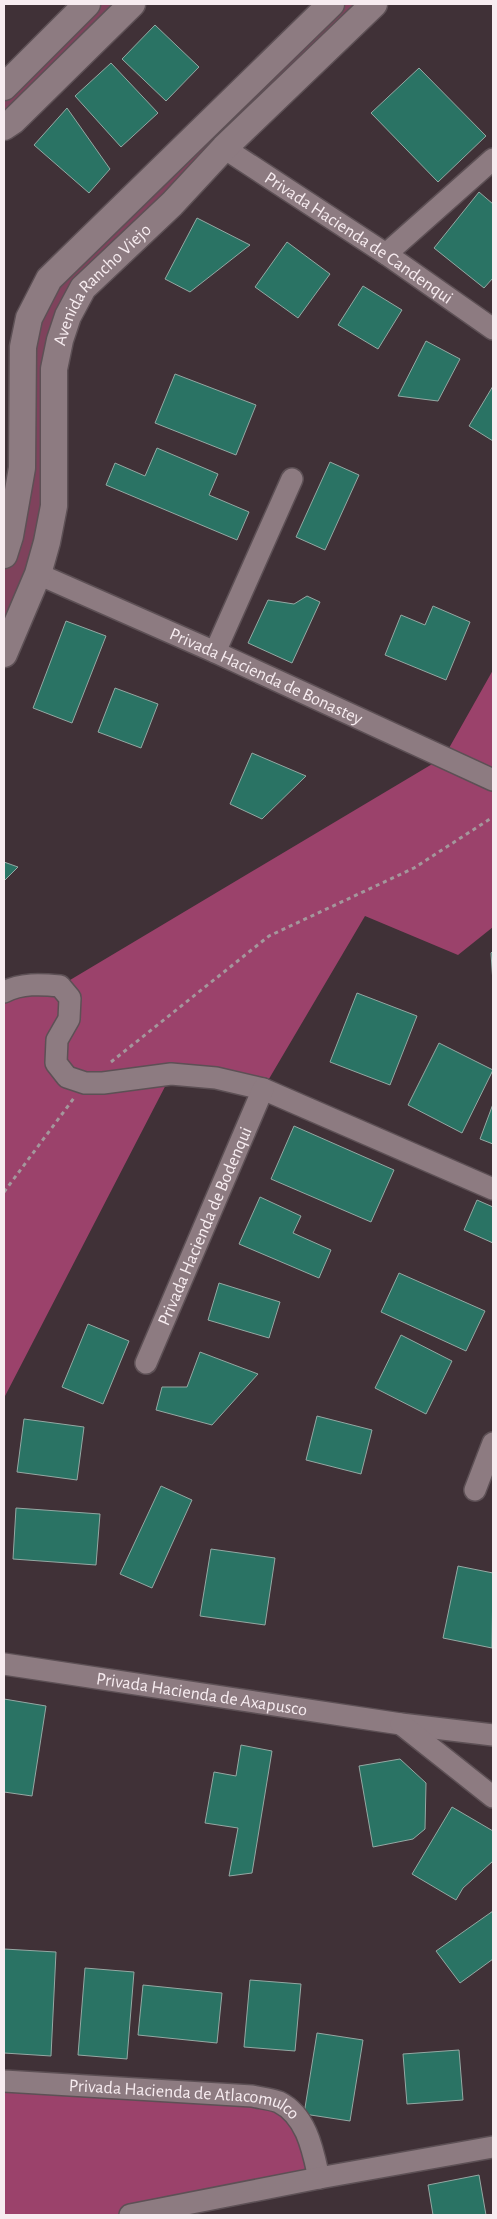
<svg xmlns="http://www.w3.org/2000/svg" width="497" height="2219" font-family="'Alegreya Sans',sans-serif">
	<rect width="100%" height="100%" fill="#403137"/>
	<g fill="#7f425c">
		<path d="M87,4H132L4,127V87Z"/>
		<path d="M328,4H374L68,316L54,506L4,650V555L29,318Z"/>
	</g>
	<g fill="#9b426b">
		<path d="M493,670V927L458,955L365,916L263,1089L171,1075L4,1398V992L60,986L444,757Z"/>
		<path d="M4,2081L280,2103L319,2178L130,2215H4Z"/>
	</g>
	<g fill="#2a7364" stroke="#94a8a3">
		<path d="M155,25L199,67L166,101L122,59Z"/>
		<path d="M111,63L158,113L121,147L75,96Z"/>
		<path d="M419,68L486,136L438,182L371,113Z"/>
		<path d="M67,108L110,169L89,193L34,145Z"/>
		<path d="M479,192L493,204V278L484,288L434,248Z"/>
		<path d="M197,218L250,245L190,292L165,279Z"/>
		<path d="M287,242L330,274L298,318L255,287Z"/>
		<path d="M363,286L402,310L378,349L338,325Z"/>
		<path d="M426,341L460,359L438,401L398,396Z"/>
		<path d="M175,374L256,405L236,455L155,423Z"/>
		<path d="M493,386V441L469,426Z"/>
		<path d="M157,448L218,474L209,495L249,512L237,540L106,485L115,463L145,476Z"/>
		<path d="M330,462L359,475L325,550L296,537Z"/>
		<path d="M307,596L320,602L292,663L248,643L268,600L294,604Z"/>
		<path d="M433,606L470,622L446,680L385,655L401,615L425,625Z"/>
		<path d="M66,621L106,636L72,723L33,708Z"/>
		<path d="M115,688L158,704L141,748L98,732Z"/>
		<path d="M252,753L306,776L262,819L230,804Z"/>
		<path d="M4,862L18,867L4,881Z"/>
		<path d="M493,951V983L491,953Z"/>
		<path d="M357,993L417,1016L390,1085L330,1062Z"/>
		<path d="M439,1043L493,1070L462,1133L408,1105Z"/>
		<path d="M493,1104V1144L480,1139Z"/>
		<path d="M294,1126L394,1170L371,1222L271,1179Z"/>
		<path d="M260,1197L301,1216L293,1233L331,1250L319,1278L239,1244Z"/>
		<path d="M477,1200L493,1207V1243L464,1230Z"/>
		<path d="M399,1273L485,1311L466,1351L381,1312Z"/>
		<path d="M219,1283L280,1302L269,1338L208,1320Z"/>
		<path d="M88,1324L129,1341L103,1404L62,1387Z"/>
		<path d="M401,1335L452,1361L426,1414L375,1388Z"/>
		<path d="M200,1352L258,1374L212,1425L156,1410L162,1387H187Z"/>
		<path d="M317,1416L372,1430L361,1474L306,1460Z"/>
		<path d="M24,1419L84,1427L77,1480L17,1472Z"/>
		<path d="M161,1486L192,1500L152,1588L120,1574Z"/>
		<path d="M16,1508L100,1514L96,1565L13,1559Z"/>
		<path d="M211,1549L275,1558L265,1625L200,1616Z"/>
		<path d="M458,1566L493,1573L492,1648L443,1638Z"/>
		<path d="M4,1699L46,1706L32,1796L4,1792Z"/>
		<path d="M241,1745L272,1751L252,1873L229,1876L238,1828L205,1823L214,1772L236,1776Z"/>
		<path d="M400,1759L426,1783L425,1829L413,1839L373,1847L359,1766Z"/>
		<path d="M452,1807L493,1831V1861L463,1888L456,1900L412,1874Z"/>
		<path d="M493,1911V1959L460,1983L436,1951Z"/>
		<path d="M4,1949L56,1952L51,2056L4,2053Z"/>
		<path d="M85,1968L134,1972L127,2059L78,2055Z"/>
		<path d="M250,1980L301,1984L295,2051L244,2047Z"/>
		<path d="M143,1985L222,1993L217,2043L138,2035Z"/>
		<path d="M317,2033L363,2040L350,2121L304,2114Z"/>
		<path d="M459,2050L463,2100L407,2104L403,2054Z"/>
		<path d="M479,2175L486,2215H433L428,2185Z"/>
	</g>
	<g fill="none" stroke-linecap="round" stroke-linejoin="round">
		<g stroke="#5d5055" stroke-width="24">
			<g id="minor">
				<path id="s1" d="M224,148L386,254L493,329"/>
				<path d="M386,254L493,159"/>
				<path id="s2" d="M38,574L215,652L493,780"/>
				<path d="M215,652L292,479"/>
				<path d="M4,992C21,983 41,984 60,986L70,998L69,1019L57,1040L56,1063L67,1077L85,1083H103L171,1074L216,1078L263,1089L493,1189"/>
				<path id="s3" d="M146,1363L263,1089"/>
				<path d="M475,1490L493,1443"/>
				<path id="s4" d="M4,1664L401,1724L493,1735"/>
				<path d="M401,1724L493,1797"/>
				<path id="s5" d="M4,2081L252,2096C261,2098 272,2099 279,2102C307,2116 313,2151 319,2178"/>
				<path d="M130,2215L319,2178L493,2147"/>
			</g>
		</g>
		<g stroke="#5d5055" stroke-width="29">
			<g id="tertiary">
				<path d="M4,87L87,4"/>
				<path d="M4,127L13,121L132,4"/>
				<path d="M4,555L10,536L22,468L23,347L29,318L49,279L331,4"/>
				<path id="s6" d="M4,654L38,574L47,542L54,506V369L60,340L68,316L83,288L172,204L224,148L374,4"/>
			</g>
		</g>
		<g stroke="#a4979c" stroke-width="3" stroke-dasharray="4 4" stroke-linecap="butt">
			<path d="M111,1062L269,936L414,868L493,817"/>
			<path d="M4,1192L74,1098"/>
		</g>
		<use href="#minor" stroke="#8d7b81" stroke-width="21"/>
		<use href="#tertiary" stroke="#8d7b81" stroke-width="26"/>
	</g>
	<g text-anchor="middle" stroke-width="4" stroke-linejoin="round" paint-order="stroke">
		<g font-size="18" fill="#f7ecf0" stroke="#403137">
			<text dy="6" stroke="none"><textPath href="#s1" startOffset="162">Privada Hacienda de Candenqui</textPath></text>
			<text dy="6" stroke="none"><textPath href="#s6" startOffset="394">Avenida Rancho Viejo</textPath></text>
			<text dy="6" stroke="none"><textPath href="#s2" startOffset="250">Privada Hacienda de Bonastey</textPath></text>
			<text dy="6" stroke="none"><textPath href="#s3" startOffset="149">Privada Hacienda de Bodenqui</textPath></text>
			<text dy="6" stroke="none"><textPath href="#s4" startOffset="200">Privada Hacienda de Axapusco</textPath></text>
			<text dy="6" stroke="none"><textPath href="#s5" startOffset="182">Privada Hacienda de Atlacomulco</textPath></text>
		</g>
	</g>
	<rect width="497" height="2219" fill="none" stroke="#f7ecf0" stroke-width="10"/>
</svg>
